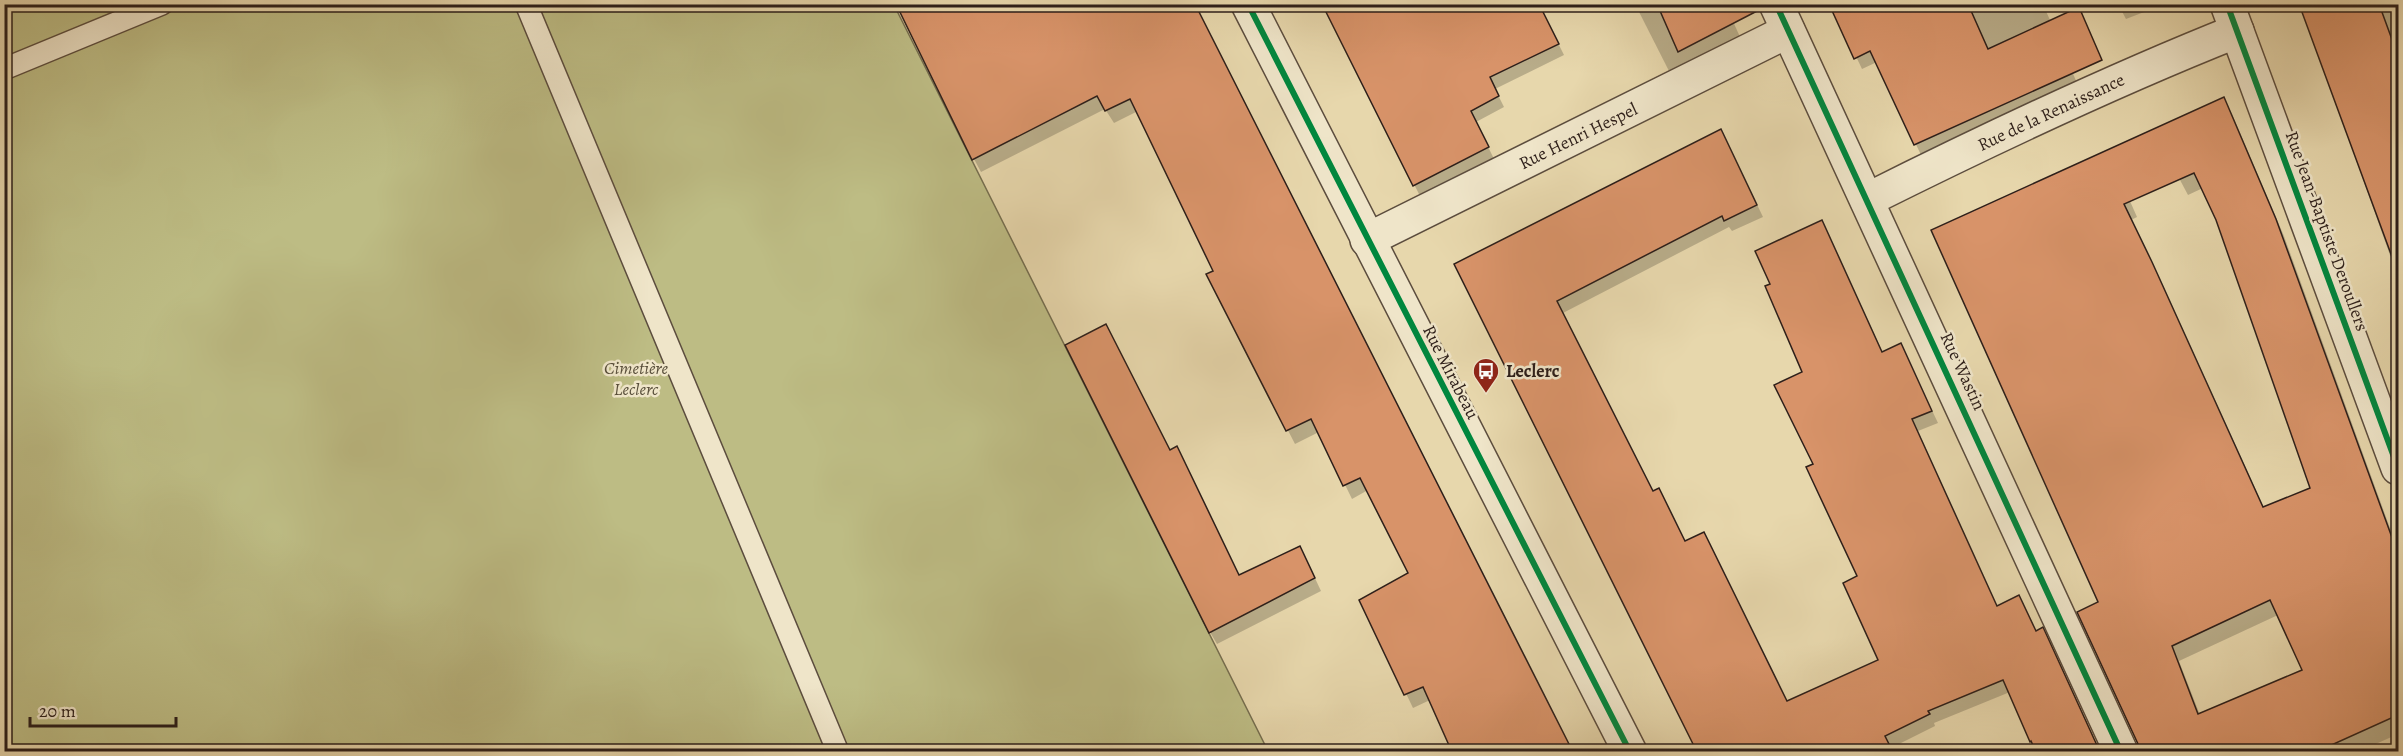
<svg xmlns="http://www.w3.org/2000/svg" width="2403" height="756" font-family="Alegreya,serif">
	<rect width="100%" height="100%" fill="#e7d7ac"/>
	<filter id="stains"><feTurbulence type="fractalNoise" baseFrequency=".00333" numOctaves="4"/><feColorMatrix values="0 0 0 0 .2 0 0 0 0 .09 0 0 0 0 .02 0 0 0 .5 -.17"/></filter>
	<radialGradient id="worn" r=".72"><stop offset=".6" stop-color="#630" stop-opacity="0"/><stop offset="1" stop-color="#630" stop-opacity=".3"/></radialGradient>
	<path fill="#bdbc84" stroke="#756e4f" stroke-width="1.5" d="M4,5H894L1268,751H5Z"/>
	<g fill="#0003" fill-rule="evenodd">
		<path d="M1193,4L1571,752L1430,700L1413,708L1361,600L1410,574L1368,490L1352,499L1319,432L1295,444L1208,275L1215,271L1138,111L1114,123L1105,109L981,172L974,159Z"/>
		<path d="M1323,4L1547,21L1564,55L1495,89L1504,107L1476,122L1494,159L1420,196Z"/>
		<path d="M1635,4H1725L1741,39L1670,73Z"/>
		<path d="M1831,4H2043L2077,83L1921,155L1877,62L1862,69Z"/>
		<path d="M2118,4H2165L2126,19Z"/>
		<path d="M2301,4H2398V278Z"/>
		<path d="M2223,99L2232,114L2284,236L2398,550V734L2358,752H2140L2100,602L2115,167L2137,217L2131,220L2160,279L2264,508L2312,489L2217,219L2203,188L2188,195L2180,180L2161,127ZM2278,615L2304,671L2200,715L2179,661Z"/>
		<path d="M1727,142L1763,217L1732,231L1729,227L1563,313L1653,493L1787,703L1880,660L1859,577L1815,465L1804,373L1828,234L1883,353L1901,345L1938,423L1918,431L1997,607L2036,632L2098,752H2035L2010,692L1934,723L1935,726L1891,748L1699,752L1456,264Z"/>
		<path d="M1170,452L1239,577L1306,559L1321,591L1217,644L1210,632Z"/>
	</g>
	<g fill="#d89369" stroke="#2d1f1a" stroke-width="1.5" fill-rule="evenodd">
		<path d="M896,4H1195L1573,752H1452L1423,687L1404,695L1359,600L1408,573L1360,478L1343,486L1311,419L1286,431L1206,274L1213,271L1130,99L1105,111L1097,96L972,160Z"/>
		<path d="M1322,4H1539L1559,44L1490,77L1499,96L1471,111L1489,147L1413,186Z"/>
		<path d="M1657,4H1758L1759,10L1678,52Z"/>
		<path d="M1829,4H1968L1988,49L2079,7L2102,60L1914,145L1870,51L1854,59Z"/>
		<path d="M2299,4H2379L2398,56V264L2395,265Z"/>
		<path d="M2224,97L2276,219L2398,554V715L2316,752H2139L2138,744L2077,612L2098,602L1931,230ZM2194,173L2216,220L2310,488L2263,507L2152,262L2124,204ZM2270,600L2302,670L2198,714L2172,646Z"/>
		<path d="M1721,129L1757,205L1724,221L1722,216L1557,301L1653,491L1659,488L1685,541L1704,532L1787,701L1878,660L1843,583L1857,576L1806,467L1813,464L1774,385L1802,372L1765,286L1770,284L1755,251L1822,220L1882,352L1901,343L1932,411L1912,419L1997,606L2019,595L2036,631L2043,627L2100,752H2036L2031,741L2030,742L2003,680L1928,711L1930,714L1885,736L1893,752H1697L1454,264Z"/>
		<path d="M1106,324L1170,450L1177,446L1239,575L1300,546L1315,578L1209,633L1065,345Z"/>
	</g>
	<g fill="none" stroke-linecap="round" stroke-linejoin="round">
		<g stroke="#5c4d3e" stroke-width="24">
			<g id="lane">
				<path d="M526,4L838,752"/>
				<path d="M4,69L162,4"/>
			</g>
		</g>
		<g stroke="#5c4d3e" stroke-width="36">
			<g id="street">
				<path d="M1248,4L1630,752"/>
				<path d="M1776,4L2121,752"/>
				<path d="M2227,4L2398,468"/>
				<path d="M1867,200C1989,139 2111,81 2237,31"/>
				<path d="M1367,240L1788,31"/>
			</g>
		</g>
		<use href="#lane" stroke="#efe5c9" stroke-width="21"/>
		<use href="#street" stroke="#efe5c9" stroke-width="33"/>
		<g stroke="#efe5c9" stroke-width="10">
			<g id="cycleway">
				<path d="M1248,4L1630,752"/>
				<path d="M1776,4L2121,752"/>
				<path d="M2227,4L2398,468"/>
			</g>
		</g>
		<use href="#cycleway" stroke="#00873e" stroke-width="6"/>
	</g>
	<defs>
		<g id="bus-pin" transform="scale(1.35)"><path d="M0 17L-7.5 6A9.5 9.5 0 1 1 7.5 6Z" fill="#8f2418" stroke="#efe5c9"/><path d="M-5-6H5V4H4V6H2V4H-2V6H-4V4H-5ZM-3.5-4V0h7V-4ZM-3.5 1.2v1.5H-2V1.2ZM2 1.2v1.5H3.5V1.2Z" fill="#fff"/></g>
	</defs>
	<g fill-rule="evenodd">
		<use href="#bus-pin" x="1486" y="371"/>
	</g>
	<g text-anchor="middle" stroke-width="5" stroke-linejoin="round" paint-order="stroke">
		<g font-size="18" fill="#2d1f1a" stroke="#efe5c9">
			<text transform="translate(2051 112) rotate(-25)" y="6">Rue de la Renaissance</text>
			<text transform="translate(1578 136) rotate(-26)" y="6">Rue Henri Hespel</text>
			<text transform="translate(2327 231) rotate(70)" y="6">Rue Jean-Baptiste Deroullers</text>
			<text transform="translate(1963 371) rotate(65)" y="6">Rue Wastin</text>
			<text transform="translate(1451 372) rotate(63)" y="6">Rue Mirabeau</text>
		</g>
		<g font-size="18" font-style="italic" fill="#584e3a" stroke="#efe5c9">
			<text x="636" y="374">Cimetière<tspan x="636" dy="21">Leclerc</tspan></text>
		</g>
		<g font-size="18" font-weight="bold" fill="#2d1f1a" stroke="#efe5c9" text-anchor="start">
			<text x="1506" y="377">Leclerc</text>
		</g>
	</g>
	<rect width="2403" height="756" fill="none" stroke="#e7d7ac" stroke-width="24"/>
	<rect x="6" y="6" width="2391" height="744" fill="none" stroke="#2d1f1a" stroke-width="3"/>
	<rect x="12" y="12" width="2379" height="732" fill="none" stroke="#2d1f1a" stroke-width="1.5"/>
	<path d="M30 717v9h146v-9" fill="none" stroke="#2d1f1a" stroke-width="3"/>
	<text x="39" y="717" font-size="18" fill="#2d1f1a" stroke="#efe5c9" stroke-width="4.5" paint-order="stroke">20 m</text>
	<rect width="100%" height="100%" filter="url(#stains)"/>
	<rect width="100%" height="100%" fill="url(#worn)"/>
</svg>
